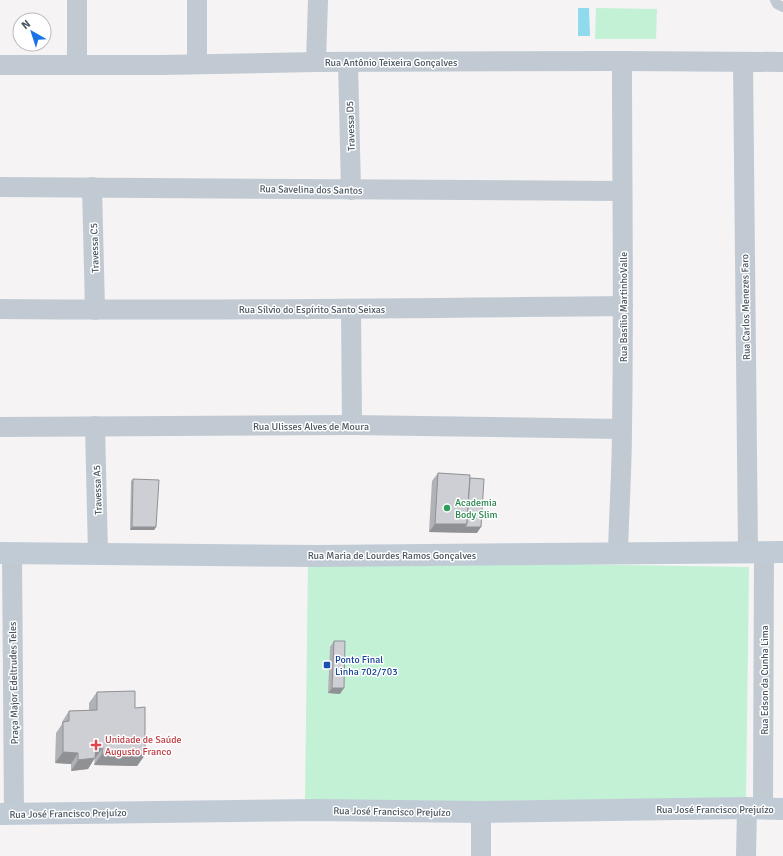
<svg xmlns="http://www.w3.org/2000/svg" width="783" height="856" font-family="Signika,sans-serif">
	<rect width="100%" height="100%" fill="#f5f3f3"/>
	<g fill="#c3f1d5">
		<path d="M596,8L657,9L656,39H595Z"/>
		<path d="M308,560L749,567L746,798L305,803Z"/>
	</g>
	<path fill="#90daee" d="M578,8H589L590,36H578Z"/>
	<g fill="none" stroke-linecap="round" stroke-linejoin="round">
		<path stroke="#c1cad2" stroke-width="10" d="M775,0L777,4L783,7"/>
		<g stroke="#c1cad2" stroke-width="20">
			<path d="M77,0V64"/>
			<path d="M197,0V64"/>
			<path d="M316,62L318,0"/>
			<path d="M348,62L351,190"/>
			<path d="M743,62L748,552"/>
			<path d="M0,65H161L316,62L622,61L783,62"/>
			<path d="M0,187L621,191"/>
			<path d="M92,187L95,310"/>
			<path d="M0,309C208,311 416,308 623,306"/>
			<path d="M351,309L352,425"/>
			<path d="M95,426L98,554"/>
			<path d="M0,427L352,425L622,429"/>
			<path d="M618,553C619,511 622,469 622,427C624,305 622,183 622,61"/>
			<path d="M12,554L14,813"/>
			<path d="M763,808L764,552"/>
			<path d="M481,856V812"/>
			<path d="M746,856L747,808"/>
		</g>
		<g stroke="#c1cbd6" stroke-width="22">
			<path d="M0,553L317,556L783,552"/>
			<path d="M0,814L315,810L481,812L747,808L783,809"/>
		</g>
	</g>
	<g fill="#b0b2b7">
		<path d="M438,473L470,478L477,533L429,532L432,481Z"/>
		<path d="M133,479L156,527L154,530H130L131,481Z"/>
		<path d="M334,641L340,694L328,693L330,647Z"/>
		<path d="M97,692L135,708L145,755L137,766L94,765L95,757L88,769L71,771V764L55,763L56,733L62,724V722L69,711L89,710V703Z"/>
	</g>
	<g fill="#909195">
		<path d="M435,524H467L481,527L477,533L429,532Z"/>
		<path d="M132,527H156L154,530H130Z"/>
		<path d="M332,688H344L340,694L328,693Z"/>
		<path d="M96,746L103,747L96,757H89Z"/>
		<path d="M63,752L78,753L71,764L55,763Z"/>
		<path d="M102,754L145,755L137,766L94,765Z"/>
		<path d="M95,758L88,769L71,771L78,760Z"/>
	</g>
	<g fill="#cdcfd5" stroke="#909195">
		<path d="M438,473L470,475L467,524H435Z"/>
		<path d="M470,478L484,479L481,527H465L467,524Z"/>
		<path d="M133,479L159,480L156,527H132Z"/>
		<path d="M334,641H345L344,688H332Z"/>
		<path d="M135,691V708L145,707V755L102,754L103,747L96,746L95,758L78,760V753L63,752V722L69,721V711L97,710V692Z"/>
	</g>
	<circle fill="#2e9e5b" stroke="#fff" stroke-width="1.5" cx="447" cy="508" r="4"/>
	<rect fill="#1a4fb4" stroke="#fff" stroke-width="1.5" x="323" y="661" width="8" height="8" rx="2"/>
	<path fill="#e0444e" stroke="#fff" stroke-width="1.5" d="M94 739h4v4h4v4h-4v4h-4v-4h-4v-4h4z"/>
	<g text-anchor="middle" stroke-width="3" stroke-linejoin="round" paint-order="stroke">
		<g font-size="10" fill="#4a5661" stroke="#fff">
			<text x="391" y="66">Rua Antônio Teixeira Gonçalves</text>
			<text transform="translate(350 126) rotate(-92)" y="4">Travessa D5</text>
			<text transform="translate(311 189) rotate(1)" y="4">Rua Savelina dos Santos</text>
			<text transform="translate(94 248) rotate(-92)" y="4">Travessa C5</text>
			<text transform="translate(623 307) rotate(-90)" y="4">Rua Basílio MartinhoValle</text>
			<text transform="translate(745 307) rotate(-91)" y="4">Rua Carlos Menezes Faro</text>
			<text x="312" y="313">Rua Sílvio do Espírito Santo Seixas</text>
			<text x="311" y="430">Rua Ulisses Alves de Moura</text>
			<text transform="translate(97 490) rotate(-92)" y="4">Travessa A5</text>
			<text x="392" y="559">Rua Maria de Lourdes Ramos Gonçalves</text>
			<text transform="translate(764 680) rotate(-90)" y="4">Rua Edson da Cunha Lima</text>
			<text transform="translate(13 683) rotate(-91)" y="4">Praça Major Edeltrudes Teles</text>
			<text x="715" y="813">Rua José Francisco Prejuízo</text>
			<text transform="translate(392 811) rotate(1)" y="4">Rua José Francisco Prejuízo</text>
			<text transform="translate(68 813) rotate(-1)" y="4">Rua José Francisco Prejuízo</text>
		</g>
		<g font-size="10" fill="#27864d" stroke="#fff" text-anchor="start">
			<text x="455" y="506">Academia<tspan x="455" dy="12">Body Slim</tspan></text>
		</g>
		<g font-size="10" fill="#164399" stroke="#fff" text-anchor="start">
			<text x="335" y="663">Ponto Final<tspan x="335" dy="12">Linha 702/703</tspan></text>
		</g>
		<g font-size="10" fill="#be3a42" stroke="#fff" text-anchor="start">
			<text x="105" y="743">Unidade de Saúde<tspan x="105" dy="12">Augusto Franco</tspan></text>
		</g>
	</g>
	<g transform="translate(32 32) rotate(321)"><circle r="19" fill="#ffffff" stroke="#b7bbc0"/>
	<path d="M0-3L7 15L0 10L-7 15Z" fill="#1a73e8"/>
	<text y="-6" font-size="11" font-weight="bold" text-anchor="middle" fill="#4a5661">N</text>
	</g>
</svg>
